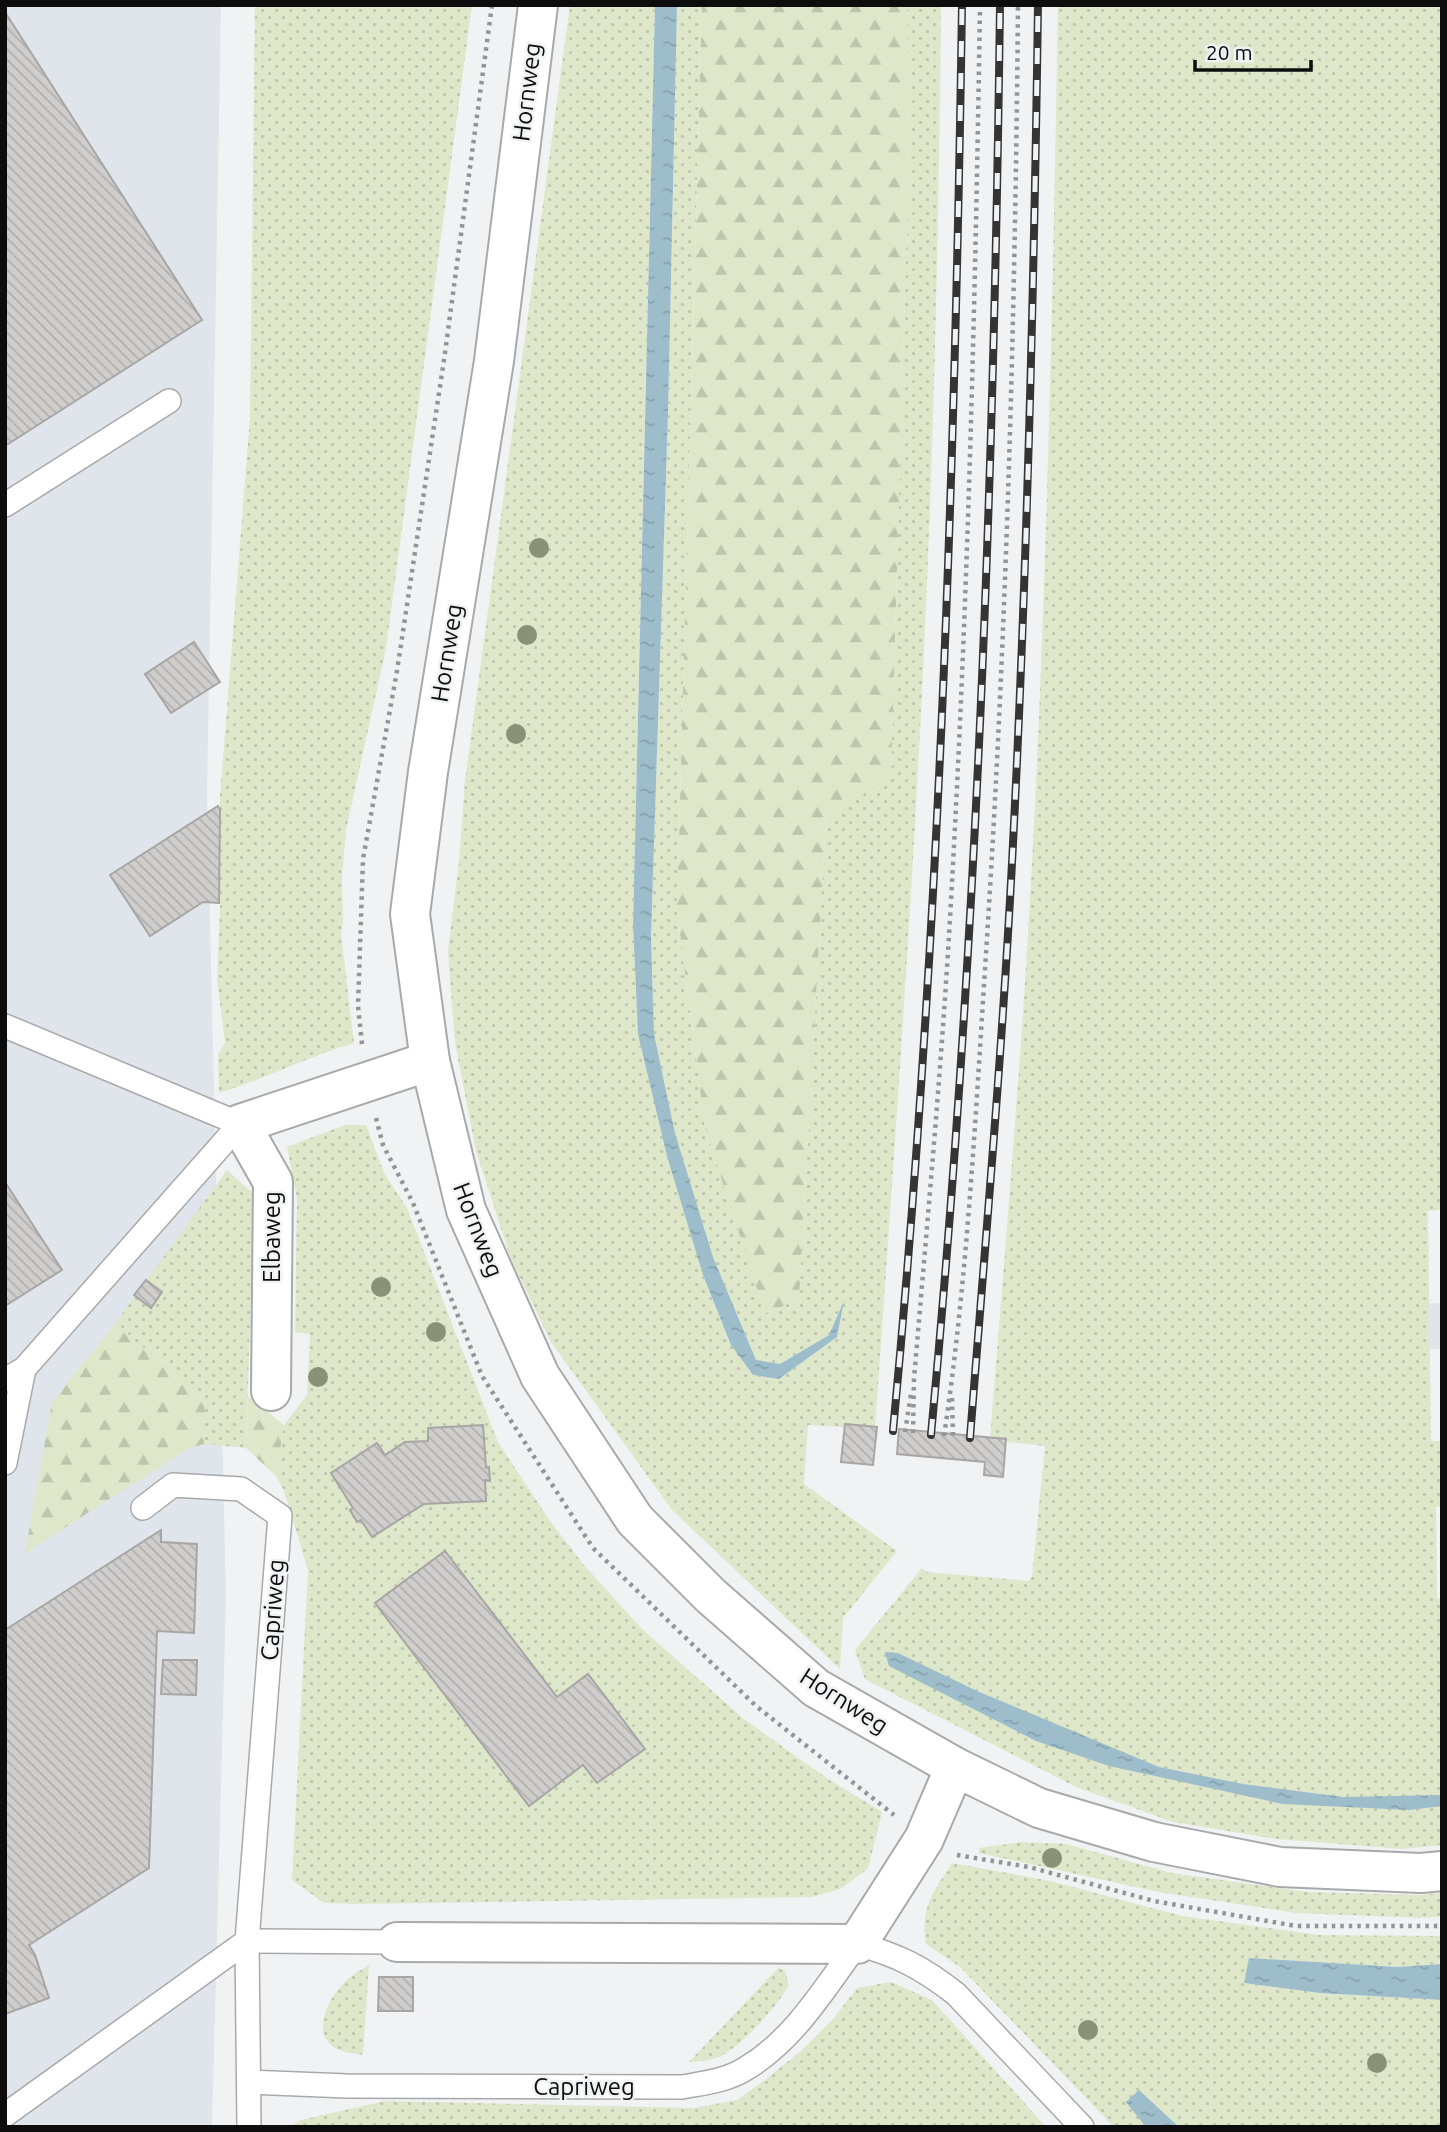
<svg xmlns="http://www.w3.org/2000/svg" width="1447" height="2132" font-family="Ubuntu,sans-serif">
	<defs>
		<pattern id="grass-dots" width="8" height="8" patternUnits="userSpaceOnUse" patternTransform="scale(1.75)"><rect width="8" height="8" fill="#dee7ca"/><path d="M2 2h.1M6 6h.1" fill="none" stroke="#bdc5ac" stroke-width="1.8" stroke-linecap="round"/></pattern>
		<pattern id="forest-firs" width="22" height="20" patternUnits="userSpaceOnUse" patternTransform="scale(1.75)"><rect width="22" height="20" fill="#dee7ca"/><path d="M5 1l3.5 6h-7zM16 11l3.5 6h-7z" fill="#bdc5ac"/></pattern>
		<pattern id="water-ripples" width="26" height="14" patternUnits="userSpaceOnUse" patternTransform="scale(1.75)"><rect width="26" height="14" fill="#9dbdcb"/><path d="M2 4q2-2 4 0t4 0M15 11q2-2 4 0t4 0" fill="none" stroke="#86a1ad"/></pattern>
		<pattern id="building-back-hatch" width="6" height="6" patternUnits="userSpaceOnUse" patternTransform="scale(1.75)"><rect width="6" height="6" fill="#cfcecc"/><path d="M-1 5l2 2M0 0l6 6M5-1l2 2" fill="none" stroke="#b1b0ae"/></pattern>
	</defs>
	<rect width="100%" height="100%" fill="#f1f2f4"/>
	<g fill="#e0e5ec">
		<path d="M5,5H221L207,793L226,1596L212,2127H5Z"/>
		<path d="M1442,1303V1349H1429V1304Z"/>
	</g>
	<g fill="url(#grass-dots)">
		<path d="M255,5H472L386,648L346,830L342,877L343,922L341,934L354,1043C307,1057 265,1079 219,1093L218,1054L225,1043L217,979L220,910V797L250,418Z"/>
		<path d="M570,5H655L633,925L638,1034L703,1275L731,1345L753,1375L779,1379L837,1337L843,1305L829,1335L780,1364L756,1360L713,1257L675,1133L654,1034L651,937L668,414L677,5H702L677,910L705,1128L766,1313L799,1299L826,819L891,775L908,187L907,5H941C939,220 934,435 924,650C912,910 893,1169 875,1429L808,1425L804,1484L897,1551L843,1618L840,1669L672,1510L551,1342L511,1259L476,1151L455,1043L448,951L459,862L465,781Z"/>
		<path d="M1058,5H1442V1210L1428,1211L1431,1441H1442V1507H1436L1437,1598H1442V1845L1402,1849L1276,1839L1173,1822L1076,1787L865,1679L855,1650L922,1568L927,1572L1028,1581L1032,1577L1045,1446L990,1440C1005,1248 1022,1056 1032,864C1047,578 1053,292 1058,5Z"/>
		<path d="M345,1125H366L384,1173L407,1208L498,1442L550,1521L584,1565L642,1629L744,1719L825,1777L882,1812L868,1869L840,1889L812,1897L355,1904L324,1903L292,1880L308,1570L284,1491L276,1476L284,1425L307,1395L310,1334L295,1332L297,1199L287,1147Z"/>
		<path d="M227,1170L254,1194L246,1448L204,1444L205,1396L114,1325Z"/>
		<path d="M1022,1842L1066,1844L1172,1873L1308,1892L1420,1895L1442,1893V1916L1425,1918L1296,1913L1159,1892L979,1853V1848Z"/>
		<path d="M952,1863L1050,1881L1182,1916L1319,1935L1442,1936V1964L1397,1967L1250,1959L1244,1983L1320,1993L1442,2000V2127H1179L1139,2090L1127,2102L1146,2127H1114L960,1967L926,1944C920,1907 933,1893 952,1863Z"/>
		<path d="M369,1965L363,2055C353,2053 340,2053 331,2045C313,2029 329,1999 342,1985C349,1976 360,1971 369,1965Z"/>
		<path d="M778,1968L785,1970L789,1986C775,2008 748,2039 726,2053C714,2061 702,2061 689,2062Z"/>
		<path d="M891,1982L932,2000L1046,2127H289L301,2120L385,2101L694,2108L737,2100L765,2080L801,2051L834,2018L857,1988Z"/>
	</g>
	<g fill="url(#forest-firs)">
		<path d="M702,5H907L908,187L891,776L826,819L799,1300L765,1313L705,1128L677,910Z"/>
		<path d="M114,1325L205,1396L204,1444L190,1448L25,1553L52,1402Z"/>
		<path d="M248,1396L284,1425L276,1476L246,1448Z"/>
	</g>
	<g fill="url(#water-ripples)">
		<path d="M655,5H677L668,414L651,937L654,1034L675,1133L713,1257L756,1360L780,1364L829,1335L844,1301L837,1337L779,1379L753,1375L731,1345L703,1275L667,1156L638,1034L633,925Z"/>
		<path d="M885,1652L898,1653L977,1691L1159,1767L1243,1784L1343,1797L1442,1795V1806L1409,1810L1283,1804L1109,1766L1036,1741L889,1666Z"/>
		<path d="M1249,1958L1397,1967L1442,1964V2000L1320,1993L1244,1983Z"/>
		<path d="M1139,2090L1179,2127H1146L1126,2102Z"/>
	</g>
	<g fill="url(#building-back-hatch)" stroke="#a7a6a4" stroke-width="2">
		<path d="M5,12L202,320L5,446Z"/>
		<path d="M194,642L220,682L171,713L145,674Z"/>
		<path d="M218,806L220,810L219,903L203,902L150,936L110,875Z"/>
		<path d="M5,1182L62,1270L5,1306Z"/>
		<path d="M146,1280L162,1292L151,1308L134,1295Z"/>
		<path d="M845,1424L877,1427L873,1465L841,1462Z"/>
		<path d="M483,1425L486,1468L489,1467L490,1481L485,1480L486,1501L424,1504L372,1537L361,1520L357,1522L350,1510L353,1508L331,1473L377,1443L385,1455L405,1442L428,1441V1428Z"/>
		<path d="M899,1429L1006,1439L1003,1477L984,1475L985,1462L897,1454Z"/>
		<path d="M161,1530V1542L197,1544L194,1633L157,1631L149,1868L29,1945L35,1955L49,1998L5,2014V1630Z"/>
		<path d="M445,1551L557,1697L588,1674L645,1749L597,1783L583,1765L529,1806L375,1603Z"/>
		<path d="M163,1660H197L196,1695L161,1694Z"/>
		<path d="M379,1977H413V2011H378Z"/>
	</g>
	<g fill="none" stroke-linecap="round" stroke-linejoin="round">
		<g stroke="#a8a9ab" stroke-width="26">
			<g id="lane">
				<path d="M5,505L169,401"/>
				<path d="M5,1026L240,1124L24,1369L5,1380"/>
				<path d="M5,1463L24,1369"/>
				<path d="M143,1508L173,1485L241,1489L280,1516L247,1941L249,2127"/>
				<path d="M247,1941L397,1942"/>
				<path d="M250,2082L347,2086L682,2087C703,2083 726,2081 745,2069C793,2041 825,1988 857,1944C898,1955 923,1968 956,1994L1082,2127"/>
				<path d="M5,2115L247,1941"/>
			</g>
		</g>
		<g stroke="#a8a9ab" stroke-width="42">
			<g id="street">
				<path d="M271,1391L273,1182L240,1124L430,1061"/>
				<path d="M397,1942L857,1944L924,1839L955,1767"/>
			</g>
		</g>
		<g stroke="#a8a9ab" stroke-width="42">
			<path id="secondary" d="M538,5L494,361L428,772L410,914L430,1061L466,1210L540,1376L635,1520L711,1596L816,1688L955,1767L1039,1808L1154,1842L1280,1867L1421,1873L1442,1871"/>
		</g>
		<g stroke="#939496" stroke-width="4.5" stroke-dasharray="3.5 5" stroke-linecap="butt">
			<path d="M362,1044L358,1006L363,859L397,671L444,360L492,5"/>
			<path d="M376,1118L383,1145L413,1203L482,1376L593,1548L756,1706L894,1815"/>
			<path d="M952,1398L953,1437"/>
			<path d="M905,1432L911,1394"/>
			<path d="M913,1433L914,1379C926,1237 939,1095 948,952C967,637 975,321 980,5"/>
			<path d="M944,1436C967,1282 975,1125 985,969C1006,648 1015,327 1018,5"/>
			<path d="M957,1855L1029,1867L1154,1901L1296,1926H1442"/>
		</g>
		<use href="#lane" stroke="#fff" stroke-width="23"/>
		<use href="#street" stroke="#fff" stroke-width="38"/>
		<use href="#secondary" stroke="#fff" stroke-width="38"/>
		<g stroke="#343435" stroke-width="8">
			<g id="rail">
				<path d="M893,1431C938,957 955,481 962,5"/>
				<path d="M931,1435C976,959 994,482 1000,5"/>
				<path d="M970,1438C985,1246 1002,1055 1012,863C1027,577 1034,291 1038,5"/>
			</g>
		</g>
		<use href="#rail" stroke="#f1f2f4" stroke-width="5" stroke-dasharray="16" stroke-linecap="butt"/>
	</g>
	<g fill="#8b9178">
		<circle cx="539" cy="548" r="10"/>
		<circle cx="527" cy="635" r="10"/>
		<circle cx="516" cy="734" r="10"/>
		<circle cx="381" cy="1287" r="10"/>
		<circle cx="436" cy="1332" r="10"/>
		<circle cx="318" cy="1377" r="10"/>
		<circle cx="1052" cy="1858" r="10"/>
		<circle cx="1088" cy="2030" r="10"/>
		<circle cx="1377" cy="2063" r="10"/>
	</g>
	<g text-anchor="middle" stroke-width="5" stroke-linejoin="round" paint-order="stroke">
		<g font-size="24" fill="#0d0d0e" stroke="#f1f2f4">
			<text transform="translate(527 92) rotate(-83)" y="8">Hornweg</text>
			<text transform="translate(447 653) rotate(-81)" y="8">Hornweg</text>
			<text transform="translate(478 1230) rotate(69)" y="8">Hornweg</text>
			<text transform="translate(272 1237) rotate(-90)" y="8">Elbaweg</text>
			<text transform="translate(273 1610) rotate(-86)" y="8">Capriweg</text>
			<text transform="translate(844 1701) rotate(33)" y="8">Hornweg</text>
			<text x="584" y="2095">Capriweg</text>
		</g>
	</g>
	<rect width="1447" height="2132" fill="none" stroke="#0d0d0e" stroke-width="14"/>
	<path d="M1195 60v10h116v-10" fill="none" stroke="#0d0d0e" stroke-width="3.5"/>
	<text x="1206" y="60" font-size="21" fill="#0d0d0e" stroke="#f1f2f4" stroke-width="5" paint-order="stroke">20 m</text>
</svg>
